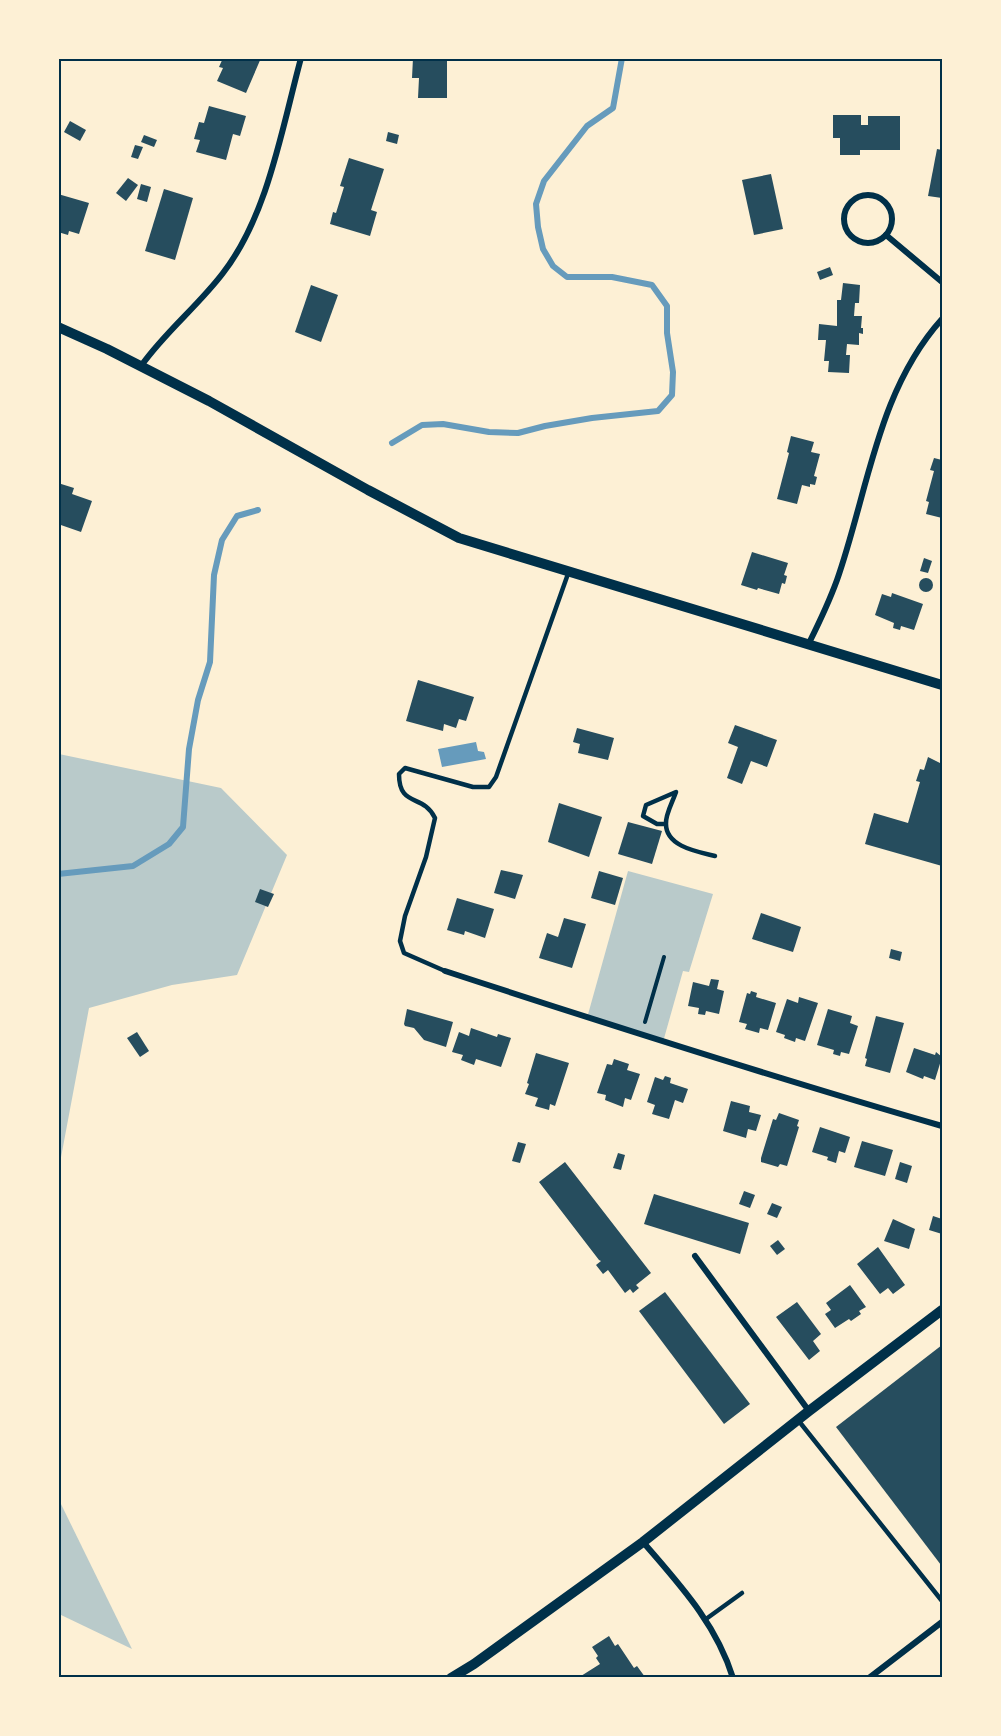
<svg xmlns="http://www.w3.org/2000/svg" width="1001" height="1736" font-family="'IBM Plex Serif',serif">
	<rect width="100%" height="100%" fill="#fdf0d5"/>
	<g fill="#b9caca">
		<path d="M59,754L221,788L287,855L237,975L172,985L89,1008L59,1168Z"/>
		<path d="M628,871L713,894L689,972L683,971L663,1042L587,1018Z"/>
		<path d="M59,1500L132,1649L59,1614Z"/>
	</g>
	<path fill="#669bbc" d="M476,742L478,751L484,752L486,759L442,767L438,749Z"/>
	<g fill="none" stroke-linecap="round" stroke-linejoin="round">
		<g stroke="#669bbc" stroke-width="6">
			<path d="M392,443L422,425L443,424L489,432L518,433L545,426L592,418L658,411L672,395L673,372L667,333V306L652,285L612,277H567L553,266L543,249L538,227L536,204L544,181L587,126L613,108L622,58"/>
			<path d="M58,874L133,866L169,844L183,827L189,749L198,700L210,662L214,575L222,540L237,516L258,510"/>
		</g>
	</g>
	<g fill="#264d5e">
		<path d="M223,58H261L246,93L217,81L223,68L219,67Z"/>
		<path d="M413,58H447V98H418L419,78H412Z"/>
		<path d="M209,106L246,116L240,136L233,134L226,160L196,152L200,140L194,139L199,122L204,123Z"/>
		<path d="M833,115H861V125H868V116H900V150H860V155H840V138H833Z"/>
		<path d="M70,121L86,130L80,141L64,132Z"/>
		<path d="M388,132L399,135L397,144L386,141Z"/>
		<path d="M144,135L157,140L154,147L141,142Z"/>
		<path d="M135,145L143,147L138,159L131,157Z"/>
		<path d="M937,149L942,150V198L928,196Z"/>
		<path d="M349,158L384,169L371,210L377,212L370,236L330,224L333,212L336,213L344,187L340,186Z"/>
		<path d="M771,174L783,229L754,235L742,180Z"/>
		<path d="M128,178L138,185L126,201L116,193Z"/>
		<path d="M141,184L151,187L147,202L137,199Z"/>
		<path d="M164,189L193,198L175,260L145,251Z"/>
		<path d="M58,194L89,203L79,234L69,231L68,235L58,232Z"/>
		<path d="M830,267L833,275L820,280L817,272Z"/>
		<path d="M843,283L860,285L859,303H855L854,316H862L861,328H863V334L859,333V345L847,344L846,355H850L849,373L828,372L829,361H824L826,340H818L819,324L837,326V300H841Z"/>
		<path d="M311,285L338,295L321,342L295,332Z"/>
		<path d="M791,436L814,442L811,452L820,454L814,476L817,477L815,485L810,484V487L802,485L797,504L777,499L789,453L787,452Z"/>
		<path d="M934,458L942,460V518L926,514L929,502L926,501L934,471L930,470Z"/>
		<path d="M58,483L74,488L72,494L92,501L81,532L58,524Z"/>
		<path d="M752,552L788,563L784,575L787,576L785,584L782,583L779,594L758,588L757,590L741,585Z"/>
		<path d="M924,558L932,561L928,573L920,571Z"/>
		<circle cx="926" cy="585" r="7"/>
		<path d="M892,593L923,604L914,630L901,626L900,630L893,628L894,623L875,615L882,594L891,597Z"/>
		<path d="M418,680L474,697L466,721L459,719L456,728L444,724L443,731L406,721Z"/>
		<path d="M735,725L777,740L767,767L751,761L742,784L727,778L738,747L728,743Z"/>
		<path d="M577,728L614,738L608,760L578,753L580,744L573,742Z"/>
		<path d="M928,757L942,764V866L865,844L874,813L908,823L920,782L916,781L920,769L924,770Z"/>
		<path d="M559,803L602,817L589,857L548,842Z"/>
		<path d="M628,822L662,831L652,864L618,854Z"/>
		<path d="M501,870L523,875L515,899L494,893Z"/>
		<path d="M599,871L623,878L615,905L591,898Z"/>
		<path d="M260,889L274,894L268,907L255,902Z"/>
		<path d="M457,898L494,909L485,938L465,931L464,935L447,930Z"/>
		<path d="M761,913L801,927L793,952L752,939Z"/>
		<path d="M564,918L586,924L572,968L539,958L547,933L558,937Z"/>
		<path d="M891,949L902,952L900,961L889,958Z"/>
		<path d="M711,979L719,980L717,989L724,991L719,1014L706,1011L705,1015L698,1014L699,1008L688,1006L693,982L709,986Z"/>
		<path d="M751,991L757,993L756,997L776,1003L768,1030L760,1028L759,1033L745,1029L747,1024L739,1022L747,993L750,994Z"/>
		<path d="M799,997L818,1003L805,1041L796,1038L795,1042L784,1038L785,1035L776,1032L787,999L798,1003Z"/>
		<path d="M407,1009L453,1022L446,1047L424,1040L414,1028L405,1026L404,1024Z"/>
		<path d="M828,1009L852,1016L850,1023L858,1026L849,1054L841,1052L840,1056L833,1054L834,1050L817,1045Z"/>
		<path d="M876,1016L904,1023L890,1073L865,1066L867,1059L865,1058Z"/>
		<path d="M471,1028L497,1037L498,1034L511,1038L501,1067L476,1059L474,1065L461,1060L463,1055L452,1052L459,1032L469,1036Z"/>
		<path d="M137,1032L149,1051L140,1057L127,1038Z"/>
		<path d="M914,1048L935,1055L936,1052L942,1057L935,1080L924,1076L923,1079L906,1072Z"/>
		<path d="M536,1053L569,1063L555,1106L550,1104L549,1110L535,1106L538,1098L525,1094L529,1084L527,1083Z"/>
		<path d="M614,1059L629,1064L627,1070L640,1074L631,1100L625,1098L623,1107L605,1100L606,1095L597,1093L607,1064L612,1065Z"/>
		<path d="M665,1076L671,1078L670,1083L688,1089L683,1103L675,1100L669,1119L652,1114L655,1105L647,1102L655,1077L663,1080Z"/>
		<path d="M731,1101L750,1106L749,1112L761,1115L756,1131L748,1129L746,1138L723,1131Z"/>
		<path d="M779,1113L799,1120L797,1126L799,1127L787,1166L780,1164L778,1167L761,1162V1158L773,1119L776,1120Z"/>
		<path d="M820,1127L850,1137L845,1153L839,1151L836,1163L827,1160L828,1157L812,1152Z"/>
		<path d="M862,1141L893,1150L885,1176L854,1167Z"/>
		<path d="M518,1142L526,1144L520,1163L512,1161Z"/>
		<path d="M618,1153L625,1155L621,1170L613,1168Z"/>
		<path d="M565,1162L651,1273L636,1285L639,1288L633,1293L630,1289L625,1293L608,1270L603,1274L596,1265L601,1261L599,1260L539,1182Z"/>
		<path d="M900,1162L912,1166L907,1183L895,1179Z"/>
		<path d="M744,1191L755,1195L750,1208L739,1204Z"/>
		<path d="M654,1194L749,1223L740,1254L644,1224Z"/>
		<path d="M772,1203L782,1207L777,1218L767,1214Z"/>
		<path d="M933,1216L942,1219V1234L929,1230Z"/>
		<path d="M893,1219L915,1229L909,1249L884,1241Z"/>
		<path d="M778,1240L785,1249L777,1255L770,1246Z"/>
		<path d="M878,1247L905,1285L893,1294L888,1288L880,1294L857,1264Z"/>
		<path d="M850,1285L866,1307L859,1311L861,1314L851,1321L849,1319L835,1328L825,1314L831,1310L826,1303Z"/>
		<path d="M665,1292L750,1404L724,1424L639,1311Z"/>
		<path d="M797,1302L821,1334L813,1341L820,1351L809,1360L776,1317Z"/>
		<path d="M942,1345V1564L941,1565L836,1427Z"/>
		<path d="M609,1636L615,1646L618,1644L634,1668L637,1666L645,1677H582L581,1676L600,1664L596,1658L598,1656L592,1647Z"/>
	</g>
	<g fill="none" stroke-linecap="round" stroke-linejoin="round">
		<path stroke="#003049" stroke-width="4" d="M645,1022L664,957"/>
		<g stroke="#003049" stroke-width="4.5">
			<path d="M665,824H657L643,816L646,805L676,792C673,801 665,815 666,824C666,847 699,852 715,856"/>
			<path d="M445,971L404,953L400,941L405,916L426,857L435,818C423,793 399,808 399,774L405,768L473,787H489L496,777L569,571"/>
			<path d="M798,1420L942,1601"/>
			<path d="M706,1619L742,1593"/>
		</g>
		<g stroke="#003049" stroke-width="6">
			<circle cx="868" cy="219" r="24"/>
			<path d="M886,235L942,282"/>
			<path d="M141,366C165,332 198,306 223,273C268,215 282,128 301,58"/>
			<path d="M809,643C819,623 829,602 837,580C868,492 877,391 942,319"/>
			<path d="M445,971C610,1025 775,1078 942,1126"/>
			<path d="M695,1256L809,1411"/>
			<path d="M643,1542C679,1584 716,1623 733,1678"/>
			<path d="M869,1678L942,1622"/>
		</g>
		<g stroke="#003049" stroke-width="10">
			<path d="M58,327L107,349L209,401L368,490L459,538L942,685"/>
			<path d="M451,1678L474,1664L643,1542L809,1411L942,1310"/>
		</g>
	</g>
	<rect width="1001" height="1736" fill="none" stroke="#fdf0d5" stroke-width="120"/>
	<rect x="60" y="60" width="881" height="1616" fill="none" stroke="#003049" stroke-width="2"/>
</svg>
